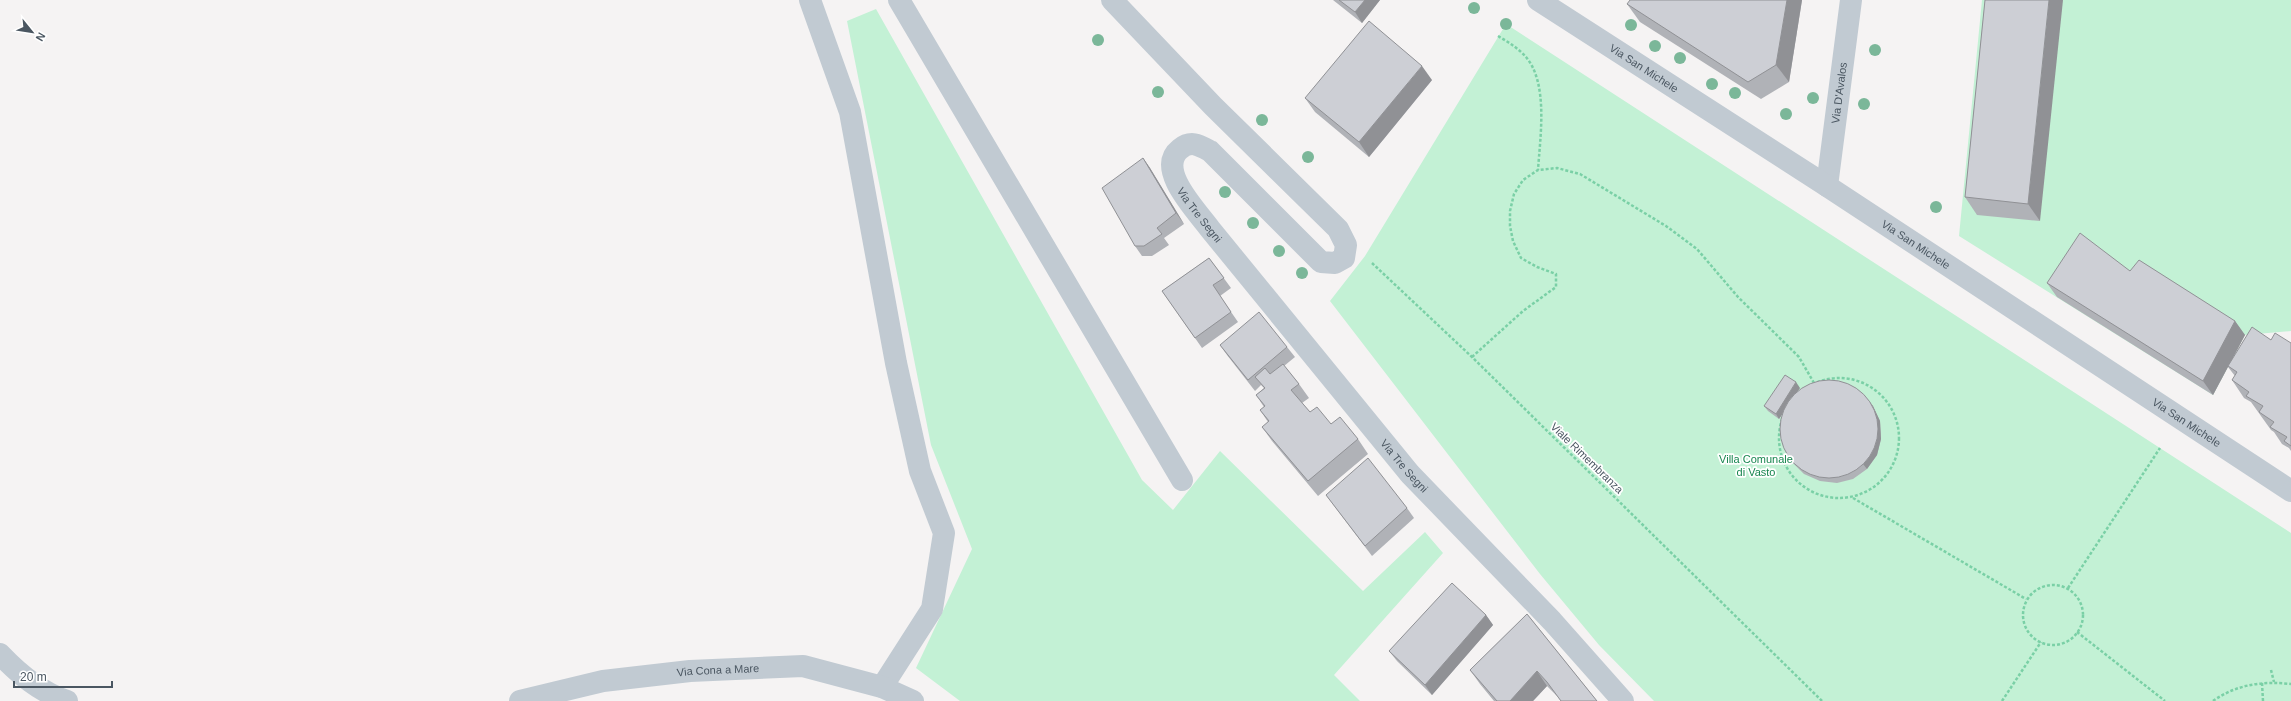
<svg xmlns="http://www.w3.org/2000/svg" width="2291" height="701" font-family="Arial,sans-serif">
	<rect width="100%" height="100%" fill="#f5f3f3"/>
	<g fill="#c3f1d5">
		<path d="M1982,0H2291V331L2245,335L2213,395L1959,236Z"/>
		<path d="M876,9L1142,480L1173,510L1220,451L1363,591L1425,532L1443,553L1334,675L1360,701H960L916,668L972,549L931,445L847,21Z"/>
		<path d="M1506,24L2291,533V701H1654L1599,645L1540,574L1330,301L1365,256Z"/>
	</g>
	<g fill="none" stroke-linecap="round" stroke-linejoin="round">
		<g stroke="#7ad0a6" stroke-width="2.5" stroke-dasharray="3 2" stroke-linecap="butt">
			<path d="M1498,36C1508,42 1518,48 1525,56C1549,82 1540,138 1538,170"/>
			<path d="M1372,263L1472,357L1822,701"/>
			<path d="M1472,357L1523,311L1556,287V274L1537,267L1521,258L1513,241L1510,226V211L1514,194L1523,180L1538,170L1557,168L1580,174L1666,226L1697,249L1738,297L1799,357L1814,383"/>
			<circle cx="1839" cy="438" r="60"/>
			<path d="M1853,498L2026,599"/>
			<circle cx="2053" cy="615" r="30"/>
			<path d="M2068,588L2160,448"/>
			<path d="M2077,632L2165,701"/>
			<path d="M2271,670L2274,682"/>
			<path d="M2262,683L2263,701"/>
			<path d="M2002,701L2041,642"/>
			<path d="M2213,701C2237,684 2263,681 2291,684"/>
		</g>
		<g stroke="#c1cad2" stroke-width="22">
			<path d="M810,0L850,112L896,363L920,471L944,533L932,609L882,687"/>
			<path d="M899,0L1182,480"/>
			<path id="s1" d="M1112,0L1213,106L1338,229L1346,245L1344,258L1335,263L1321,262L1210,151C1199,145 1191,140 1180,149C1155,169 1197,211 1210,229L1410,474L1552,621L1623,701"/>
			<path id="s2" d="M1827,186L1851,0"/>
			<path d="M0,654C19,674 40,692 67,701"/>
			<path id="s3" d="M520,701L603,681L690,671L803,666L882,687L913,701"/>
		</g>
		<path stroke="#c1cad2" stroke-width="22" id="s4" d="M1538,0L1827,186L2291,491"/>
	</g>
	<g fill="#7bb799">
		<circle cx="1474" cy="8" r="6"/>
		<circle cx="1506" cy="24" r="6"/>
		<circle cx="1631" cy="25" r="6"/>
		<circle cx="1098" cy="40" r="6"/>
		<circle cx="1655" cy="46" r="6"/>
		<circle cx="1875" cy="50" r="6"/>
		<circle cx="1680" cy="58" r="6"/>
		<circle cx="1712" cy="84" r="6"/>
		<circle cx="1158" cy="92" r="6"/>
		<circle cx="1735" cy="93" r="6"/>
		<circle cx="1813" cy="98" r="6"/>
		<circle cx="1864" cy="104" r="6"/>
		<circle cx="1786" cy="114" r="6"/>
		<circle cx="1262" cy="120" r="6"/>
		<circle cx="1308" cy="157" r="6"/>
		<circle cx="1225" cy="192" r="6"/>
		<circle cx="1936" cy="207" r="6"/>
		<circle cx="1253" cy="223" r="6"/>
		<circle cx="1279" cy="251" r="6"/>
		<circle cx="1302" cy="273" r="6"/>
	</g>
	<g fill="#b0b2b7">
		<path d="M1333,0H1380L1362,23Z"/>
		<path d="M1802,0L1789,82L1761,99L1640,22L1627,4Z"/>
		<path d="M1985,0L2040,221L1977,215L1965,197Z"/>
		<path d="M1432,80L1369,157L1315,112L1305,98Z"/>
		<path d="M1143,158L1150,168L1184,224L1164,238L1169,245L1152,256H1142L1135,246Z"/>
		<path d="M1209,258L1231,288L1220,296L1238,322L1202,348L1162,291Z"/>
		<path d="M2130,271L2235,321L2245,335L2233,358L2271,340L2291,343V451L2289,448L2282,444L2274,432L2271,430L2251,402L2244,398L2232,380L2235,376L2228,367L2213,395L2057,297L2047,283Z"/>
		<path d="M1220,345L1287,347L1295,357L1284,366L1299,384L1309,398L1302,403L1310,412L1358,439L1368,454L1318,496L1272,441L1262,427L1268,422L1260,410L1264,407L1256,395L1264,388L1261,385L1255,391L1227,355Z"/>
		<path d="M1800,388L1797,392L1869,401L1873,406L1880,421L1881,439L1877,455L1867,469L1853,479L1837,483L1820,481L1804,474L1792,462L1789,457L1783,413L1779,419L1768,411L1764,406Z"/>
		<path d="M1326,495L1407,508L1414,518L1372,556Z"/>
		<path d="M1527,614L1597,701H1561L1557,696L1547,686L1533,701H1494L1480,684L1470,670Z"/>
		<path d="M1486,615L1493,625L1432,695L1397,661L1389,651Z"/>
	</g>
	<g fill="#909195">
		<path d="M1365,0H1380L1362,23L1355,12Z"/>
		<path d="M1787,0H1802L1789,82L1776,65Z"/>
		<path d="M2049,0H2063L2040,221L2028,204Z"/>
		<path d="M1422,66L1432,80L1369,157L1359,142Z"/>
		<path d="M1143,158L1150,168L1184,224L1176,213Z"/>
		<path d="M2235,321L2245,335L2213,395L2203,381Z"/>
		<path d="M1796,382L1800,388L1779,419L1776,414Z"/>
		<path d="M1869,401L1873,406L1880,421L1881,439L1877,455L1867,469L1863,464Z"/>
		<path d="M1486,615L1493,625L1432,695L1425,685Z"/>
		<path d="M1537,671L1547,686L1533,701H1510Z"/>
	</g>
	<g fill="#cdcfd5" stroke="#909195">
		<path d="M1339,0H1365L1355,12Z"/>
		<path d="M1630,0H1787L1776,65L1748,82L1627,4Z"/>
		<path d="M1985,0H2049L2028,204L1965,197Z"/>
		<path d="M1369,21L1422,66L1359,142L1305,98Z"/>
		<path d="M1143,158L1176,213L1157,228L1162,234L1144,246H1135L1102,188Z"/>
		<path d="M2080,233L2130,271L2139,260L2235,321L2203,381L2047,283Z"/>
		<path d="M1209,258L1224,278L1213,285L1231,312L1195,338L1162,291Z"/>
		<path d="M1259,312L1287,347L1248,380L1220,345Z"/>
		<path d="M2252,327L2271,340L2275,333L2291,343V446L2284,441L2287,437L2270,427L2274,422L2259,412L2263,406L2246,396L2249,392L2232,380L2237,372L2228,366Z"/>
		<path d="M1283,364L1299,384L1291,390L1310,412L1317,407L1331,424L1340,417L1358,439L1308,481L1262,427L1269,421L1260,410L1265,406L1256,395L1265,388L1255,377L1265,368L1270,374Z"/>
		<path d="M1785,375L1796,382L1776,414L1764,406Z"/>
		<circle cx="1829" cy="429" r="49"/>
		<path d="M1368,458L1407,508L1365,546L1326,495Z"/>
		<path d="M1452,583L1486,615L1425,685L1389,651Z"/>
		<path d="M1527,614L1597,701H1561L1547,682L1537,671L1510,701H1497L1470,670Z"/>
	</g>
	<g text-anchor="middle" stroke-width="3.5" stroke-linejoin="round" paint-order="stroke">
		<g font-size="11" fill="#4a5661" stroke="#fff">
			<text dy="4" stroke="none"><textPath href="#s4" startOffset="126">Via San Michele</textPath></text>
			<text dy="4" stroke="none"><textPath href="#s2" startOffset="94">Via D'Avalos</textPath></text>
			<text dy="4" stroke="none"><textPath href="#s1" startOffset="643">Via Tre Segni</textPath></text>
			<text dy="4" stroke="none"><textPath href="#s4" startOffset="450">Via San Michele</textPath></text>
			<text dy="4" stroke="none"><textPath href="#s4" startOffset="774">Via San Michele</textPath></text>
			<text transform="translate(1587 458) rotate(44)" y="4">Viale Rimembranza</text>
			<text dy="4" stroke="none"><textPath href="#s1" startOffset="967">Via Tre Segni</textPath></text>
			<text dy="4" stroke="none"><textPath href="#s3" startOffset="201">Via Cona a Mare</textPath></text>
		</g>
		<g font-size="11" fill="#17864f" stroke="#fff">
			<text x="1756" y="463">Villa Comunale<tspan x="1756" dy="13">di Vasto</tspan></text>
		</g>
	</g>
	<g transform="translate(32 32) rotate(120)" stroke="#ffffff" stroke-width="3" paint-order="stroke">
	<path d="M0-3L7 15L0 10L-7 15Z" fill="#4a5661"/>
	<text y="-6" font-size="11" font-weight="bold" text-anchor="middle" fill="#4a5661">N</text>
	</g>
	<path d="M14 681v6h98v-6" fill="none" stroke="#4a5661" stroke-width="2"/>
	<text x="20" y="681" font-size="12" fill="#4a5661" stroke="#ffffff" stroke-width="3" paint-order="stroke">20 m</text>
</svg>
